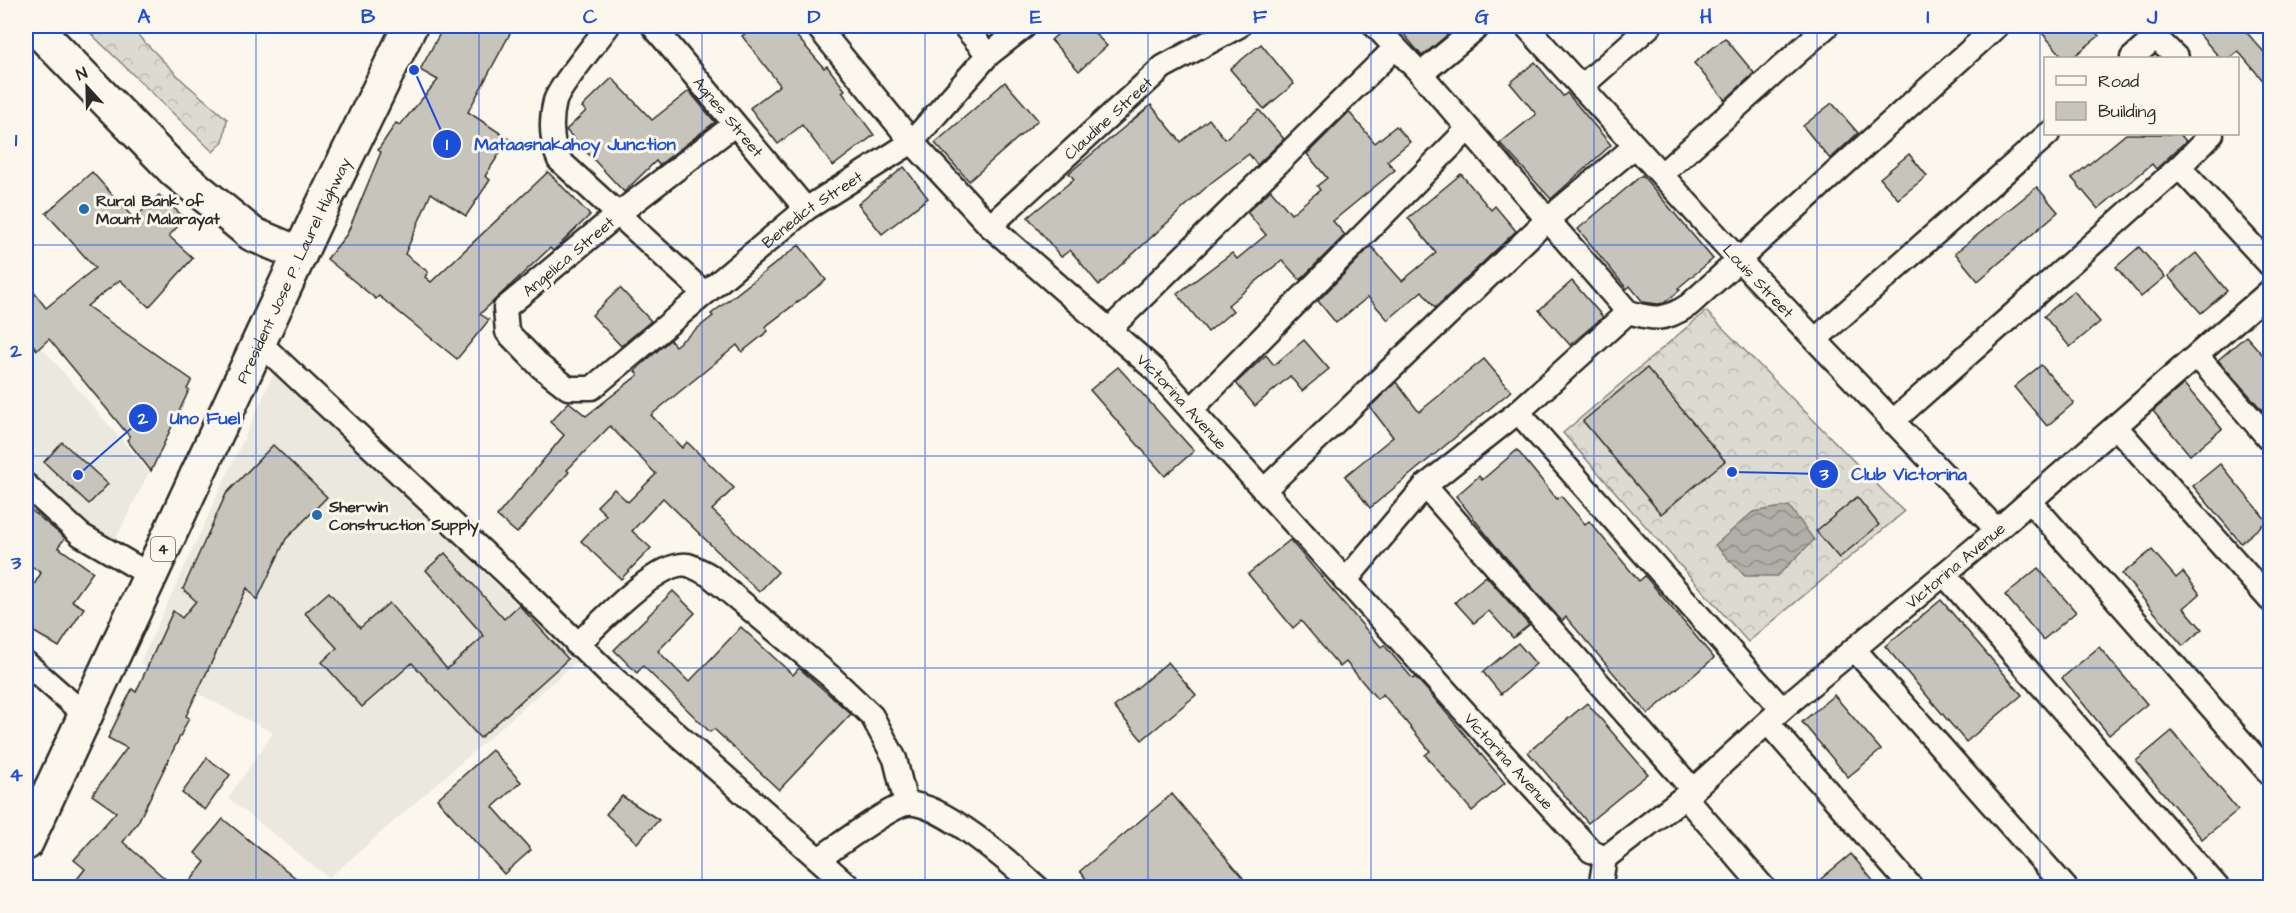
<svg xmlns="http://www.w3.org/2000/svg" width="2296" height="913" font-family="'Architects Daughter',sans-serif">
	<defs>
		<pattern id="forest-crowns" width="20" height="18" patternUnits="userSpaceOnUse" patternTransform="scale(1.5)"><rect width="20" height="18" fill="#dddad0"/><path d="M2 6a3 3 0 1 1 6 0M12 15a3 3 0 1 1 6 0" fill="none" stroke="#bebbb3"/></pattern>
		<pattern id="water-waves" width="16" height="10" patternUnits="userSpaceOnUse" patternTransform="scale(1.5)"><rect width="16" height="10" fill="#b1afa7"/><path d="M0 5q4-4 8 0t8 0" fill="none" stroke="#908f88"/></pattern>
	</defs>
	<rect width="100%" height="100%" fill="#fbf7ec"/>
	<filter id="ink" filterUnits="userSpaceOnUse"><feTurbulence type="fractalNoise" baseFrequency=".0167" numOctaves="2"/><feDisplacementMap in="SourceGraphic" scale="12" xChannelSelector="R" yChannelSelector="G"/><feConvolveMatrix kernelMatrix="1 2 1 2 8 2 1 2 1" color-interpolation-filters="sRGB"/></filter>
	<g filter="url(#ink)">
		<g fill="#ebe8de">
			<path d="M26,329L149,472L114,542L59,504L26,469Z"/>
			<path d="M276,369L576,662L329,878L228,798L273,733L140,663Z"/>
		</g>
		<g fill="url(#forest-crowns)" stroke="#84827e" stroke-width="1.5">
			<path d="M83,26H129L184,82L227,119L223,142L213,152Z"/>
			<path d="M1706,311L1904,512L1748,642L1563,433Z"/>
		</g>
		<path fill="url(#water-waves)" stroke="#7b7a75" stroke-width="1.5" d="M1789,506L1814,540L1777,576H1745L1715,545L1753,512Z"/>
		<g fill="#c7c4bc" stroke="#2b2b2b" stroke-width="1.5">
			<path d="M444,26H514L468,112L509,139L485,176L490,180L466,216L431,193L405,254L428,272L425,277L431,282L548,172L590,215L553,251L550,248L480,314L489,320L457,359L379,296L376,299L327,259L347,234L381,152L378,150L396,123L400,125L438,80L420,70Z"/>
			<path d="M756,26H788L824,68L827,66L845,90L842,92L874,135L833,166L802,125L778,144L750,108L780,85L742,36Z"/>
			<path d="M1067,26H1088L1107,46L1079,71L1051,40Z"/>
			<path d="M1397,26H1458L1422,56Z"/>
			<path d="M2036,26H2090L2099,36L2072,58H2064Z"/>
			<path d="M2192,26H2241L2271,60V90L2238,51L2229,58H2220Z"/>
			<path d="M1725,38L1754,73L1725,100L1694,63Z"/>
			<path d="M1261,44L1294,84L1264,109L1230,69Z"/>
			<path d="M1535,62L1563,96L1567,93L1611,145L1551,199L1500,143L1536,114L1510,83Z"/>
			<path d="M612,78L652,120L689,91L715,122L659,165L656,161L624,192L566,130L586,111L582,107Z"/>
			<path d="M1005,82L1038,120L969,181L935,143Z"/>
			<path d="M1832,103L1858,133L1830,159L1803,126Z"/>
			<path d="M1151,105L1181,142L1209,119L1225,139L1259,110L1284,139L1257,165L1249,154L1212,182L1099,285L1070,250L1061,257L1028,217L1074,179L1069,173Z"/>
			<path d="M1349,112L1375,143L1396,126L1410,142L1387,161L1395,170L1333,221L1345,235L1300,280L1282,260L1228,305L1233,311L1208,332L1177,294L1232,253L1237,259L1266,235L1247,212L1271,190L1291,214L1320,190L1317,186L1327,178L1307,154Z"/>
			<path d="M2126,134H2180L2186,141L2156,169L2152,164L2098,209L2072,178Z"/>
			<path d="M1909,154L1927,176L1898,199L1880,178Z"/>
			<path d="M904,167L928,198L882,234L858,204Z"/>
			<path d="M92,172L134,219L159,195L185,218L169,236L193,258L149,307L120,280L87,306L192,380L187,389L189,390L151,471L127,440L130,437L49,339L37,350L26,336V282L46,308L95,268L46,213Z"/>
			<path d="M1461,174L1491,210L1495,206L1516,231L1435,308L1422,291L1388,320L1368,297L1336,323L1318,301L1371,246L1402,281L1436,253L1408,218Z"/>
			<path d="M1642,175L1713,259L1678,288L1680,290L1664,303L1658,304L1643,302L1630,286L1627,289L1578,229Z"/>
			<path d="M2037,187L2058,212L1978,281L1955,253Z"/>
			<path d="M799,245L826,280L765,327L768,331L742,352L737,345L651,415L682,448L687,442L734,488L712,510L778,572L759,592L663,498L632,531L651,548L621,579L581,541L606,515L597,506L614,489L628,502L656,474L610,426L567,470L569,472L517,533L497,516L564,435L550,422L569,402L586,416L638,375L635,371L640,366L670,340L675,346L713,316L711,314Z"/>
			<path d="M2139,247L2165,277L2141,297L2116,267Z"/>
			<path d="M2196,253L2227,291L2201,313L2168,276Z"/>
			<path d="M1572,281L1603,317L1570,345L1539,310Z"/>
			<path d="M620,288L651,321L621,346L592,315Z"/>
			<path d="M2074,291L2100,322L2070,347L2044,316Z"/>
			<path d="M2246,336L2271,364V420L2218,360Z"/>
			<path d="M1304,340L1329,369L1302,391L1290,376L1255,406L1236,383L1266,355L1274,365Z"/>
			<path d="M1484,359L1511,391L1370,508L1345,476L1393,437L1370,407L1396,382L1419,412Z"/>
			<path d="M2041,365L2074,403L2047,426L2014,387Z"/>
			<path d="M1118,367L1194,451L1165,476L1090,390Z"/>
			<path d="M1647,368L1725,461L1661,514L1583,421Z"/>
			<path d="M2184,384L2222,429L2190,455L2153,411Z"/>
			<path d="M62,442L108,484L89,504L44,462Z"/>
			<path d="M273,445L327,497L286,539L257,600L247,588L186,716L189,718L138,822L123,842L176,888H70L85,869L74,860L116,812L92,795L127,748L108,738L132,689L136,692L173,611L182,618L196,601L183,589L226,494Z"/>
			<path d="M1517,450L1557,499L1561,496L1585,524L1589,521L1639,581L1645,576L1714,658L1648,714L1566,617L1562,621L1494,544L1456,496L1479,476L1482,480Z"/>
			<path d="M2220,464L2267,521L2241,543L2193,486Z"/>
			<path d="M1857,497L1879,525L1839,558L1816,531Z"/>
			<path d="M26,506L65,538L58,547L93,572L72,601L84,608L59,647L26,627V598L41,573L26,562Z"/>
			<path d="M1290,540L1381,647L1384,645L1413,679L1415,677L1429,692L1505,783L1472,811L1425,755L1430,751L1383,694L1377,699L1346,662L1340,667L1301,621L1293,628L1248,574Z"/>
			<path d="M2152,550L2176,578L2183,572L2200,594L2184,608L2202,629L2183,646L2122,574Z"/>
			<path d="M445,553L504,619L519,605L568,659L480,738L412,663L362,707L322,662L337,648L305,613L329,592L360,628L389,603L447,669L484,636L426,570Z"/>
			<path d="M2038,568L2076,612L2043,640L2005,595Z"/>
			<path d="M1486,576L1529,625L1513,638L1489,611L1474,623L1455,602Z"/>
			<path d="M673,591L695,613L658,651L689,682L741,627L793,675L799,668L851,714L779,790L714,729L710,732L643,666L637,673L614,650Z"/>
			<path d="M1941,600L2022,695L1966,742L1885,646Z"/>
			<path d="M1518,643L1536,664L1501,694L1483,672Z"/>
			<path d="M2099,647L2147,704L2109,735L2062,678Z"/>
			<path d="M1168,662L1196,695L1142,740L1114,707Z"/>
			<path d="M1834,695L1881,750L1848,777L1802,722Z"/>
			<path d="M1587,703L1648,774L1588,823L1528,752Z"/>
			<path d="M2172,731L2238,810L2202,839L2136,761Z"/>
			<path d="M492,750L521,782L493,807L531,850L504,874L437,799Z"/>
			<path d="M207,758L230,775L205,810L182,793Z"/>
			<path d="M1172,794L1243,878L1232,888H1093L1080,871Z"/>
			<path d="M622,796L659,820L637,843L606,814Z"/>
			<path d="M223,819L308,888H185L205,862L195,853Z"/>
			<path d="M1851,854L1879,888H1810Z"/>
		</g>
		<g fill="none" stroke-linecap="round" stroke-linejoin="round">
			<g stroke="#2b2b2b" stroke-width="27">
				<g id="minor">
					<path d="M608,26C598,40 559,87 555,101C550,120 551,142 559,160L703,292"/>
					<path id="s1" d="M653,26L806,209"/>
					<path id="s2" d="M817,26L912,142L990,226L1154,369L1591,851L1605,858L1693,790L1782,709L1997,530L2270,291"/>
					<path d="M964,26L988,55"/>
					<path d="M1375,26L1421,74L1628,312C1655,320 1665,321 1689,305L1997,26"/>
					<path id="s3" d="M1526,26L1738,259L1997,530"/>
					<path d="M2144,26L2177,58"/>
					<path d="M2132,58L2156,37"/>
					<path d="M1421,74L1479,26"/>
					<path d="M1581,87L1650,26"/>
					<path id="s4" d="M734,125L618,214L505,308L507,332L541,367L568,388H592L806,209L912,142L988,55L1025,26"/>
					<path d="M2179,167L2270,265"/>
					<path d="M1662,174L1827,26"/>
					<path id="s5" d="M990,226L1163,67L1239,26"/>
					<path d="M1110,329L1395,48"/>
					<path d="M1816,339L2048,134"/>
					<path d="M260,343L509,576L610,675L851,888"/>
					<path d="M2197,356L2270,440"/>
					<path d="M1191,410L1468,129"/>
					<path d="M1518,412L1782,709"/>
					<path d="M1892,422L2179,167L2212,134"/>
					<path d="M2117,428L2270,600"/>
					<path d="M26,485L81,535L150,575"/>
					<path d="M1425,486L1693,790"/>
					<path d="M1264,490L1548,219L1634,147"/>
					<path d="M2030,501L2270,774"/>
					<path d="M1944,574L2218,888"/>
					<path d="M1345,581L1425,486L1518,412L1628,312"/>
					<path d="M577,645C598,625 659,559 688,565C695,567 703,572 709,575L830,676L872,716L895,759L906,804"/>
					<path d="M1854,649L2066,888"/>
					<path d="M26,663L85,715"/>
					<path d="M1768,723L1912,888"/>
					<path d="M1685,797L1764,888"/>
					<path d="M820,858C838,846 889,807 907,804C939,800 1014,866 1038,888"/>
					<path d="M1600,888L1605,858"/>
				</g>
			</g>
			<g stroke="#2b2b2b" stroke-width="38">
				<path id="secondary" d="M34,26L175,171L252,234L300,254"/>
			</g>
			<g stroke="#2b2b2b" stroke-width="38">
				<g id="trunk">
					<path id="s6" d="M26,843L318,215L410,26"/>
				</g>
			</g>
			<use href="#minor" stroke="#fbf7ec" stroke-width="22"/>
			<use href="#secondary" stroke="#fbf7ec" stroke-width="33"/>
			<use href="#trunk" stroke="#fbf7ec" stroke-width="33"/>
		</g>
	</g>
	<path fill="none" stroke="#1d4ed8" stroke-width="1.5" stroke-opacity="0.55" d="M256,26V888M479,26V888M702,26V888M925,26V888M1148,26V888M1371,26V888M1594,26V888M1817,26V888M2040,26V888M26,245H2270M26,456H2270M26,668H2270"/>
	<g fill="#1f6fb2" stroke="#fbf7ec" stroke-width="2">
		<circle cx="84" cy="209" r="6"/>
		<circle cx="317" cy="515" r="6"/>
	</g>
	<g text-anchor="middle" stroke-width="6" stroke-linejoin="round" paint-order="stroke">
		<rect fill="#fbf7ec" stroke="#696865" stroke-width="1.5" x="151" y="537" width="24" height="24" rx="4.5"/>
		<g font-size="15" font-weight="bold" fill="#2b2b2b">
			<text x="163" y="554">4</text>
		</g>
		<g font-size="16" fill="#2b2b2b" stroke="#fbf7ec">
			<text dy="6" stroke="none"><textPath href="#s5" startOffset="160">Claudine Street</textPath></text>
			<text dy="6" stroke="none"><textPath href="#s1" startOffset="118">Agnes Street</textPath></text>
			<text dy="6" stroke="none"><textPath href="#s4" startOffset="708">Benedict Street</textPath></text>
			<text transform="translate(568 256) rotate(-40)" y="6">Angelica Street</text>
			<text dy="6" stroke="none"><textPath href="#s6" startOffset="632">President Jose P. Laurel Highway</textPath></text>
			<text dy="6" stroke="none"><textPath href="#s3" startOffset="345">Louis Street</textPath></text>
			<text dy="6" stroke="none"><textPath href="#s2" startOffset="525">Victorina Avenue</textPath></text>
			<text dy="6" stroke="none"><textPath href="#s2" startOffset="1605">Victorina Avenue</textPath></text>
			<text dy="6" stroke="none"><textPath href="#s2" startOffset="1011">Victorina Avenue</textPath></text>
		</g>
		<g font-size="16" font-weight="bold" fill="#2b2b2b" stroke="#fbf7ec" text-anchor="start">
			<text x="96" y="206">Rural Bank of<tspan x="96" dy="18">Mount Malarayat</tspan></text>
			<text x="329" y="512">Sherwin<tspan x="329" dy="18">Construction Supply</tspan></text>
		</g>
	</g>
	<path fill="none" stroke="#1d4ed8" stroke-width="2" d="M414 70L447 144M78 475L143 418M1732 472L1824 474"/>
	<g fill="#1d4ed8" stroke="#fbf7ec" stroke-width="2">
		<circle cx="414" cy="70" r="6"/>
		<circle cx="78" cy="475" r="6"/>
		<circle cx="1732" cy="472" r="6"/>
		<circle cx="447" cy="144" r="15"/>
		<circle cx="143" cy="418" r="15"/>
		<circle cx="1824" cy="474" r="15"/>
	</g>
	<g font-size="18" text-anchor="middle" font-weight="bold" fill="#fff">
		<text x="447" y="150">1</text>
		<text x="143" y="424">2</text>
		<text x="1824" y="480">3</text>
	</g>
	<g font-size="18" text-anchor="middle" font-weight="bold" fill="#1d4ed8" stroke="#fbf7ec" stroke-width="6" stroke-linejoin="round" paint-order="stroke">
		<text x="575" y="150">Mataasnakahoy Junction</text>
		<text x="205" y="424">Uno Fuel</text>
		<text x="1909" y="480">Club Victorina</text>
	</g>
	<rect width="2296" height="913" fill="none" stroke="#fbf7ec" stroke-width="66"/>
	<rect x="2044" y="57" width="195" height="78" fill="#fbf7ec" stroke="#a8a59f" stroke-width="1.5"/>
	<rect x="2056" y="76" width="30" height="9" fill="#fbf7ec" stroke="#a8a59f" stroke-width="1.5"/>
	<text x="2098" y="87" font-size="18" fill="#2b2b2b">Road</text>
	<rect x="2056" y="102" width="30" height="18" fill="#c7c4bc" stroke="#a8a59f" stroke-width="1.5"/>
	<text x="2098" y="117" font-size="18" fill="#2b2b2b">Building</text>
	<g transform="translate(87 87) rotate(338)" stroke="#fbf7ec" stroke-width="4.5" paint-order="stroke">
	<path d="M0-4.5L10 22L0 15L-10 22Z" fill="#2b2b2b"/>
	<text y="-9" font-size="16" font-weight="bold" text-anchor="middle" fill="#2b2b2b">N</text>
	</g>
	<rect x="33" y="33" width="2230" height="847" fill="none" stroke="#1d4ed8" stroke-width="2"/>
	<g font-size="20" text-anchor="middle" font-weight="bold" fill="#1d4ed8">
		<text x="144" y="23">A</text>
		<text x="368" y="23">B</text>
		<text x="590" y="23">C</text>
		<text x="814" y="23">D</text>
		<text x="1036" y="23">E</text>
		<text x="1260" y="23">F</text>
		<text x="1482" y="23">G</text>
		<text x="1706" y="23">H</text>
		<text x="1928" y="23">I</text>
		<text x="2152" y="23">J</text>
		<text x="16" y="146">1</text>
		<text x="16" y="357">2</text>
		<text x="16" y="569">3</text>
		<text x="16" y="781">4</text>
	</g>
</svg>
